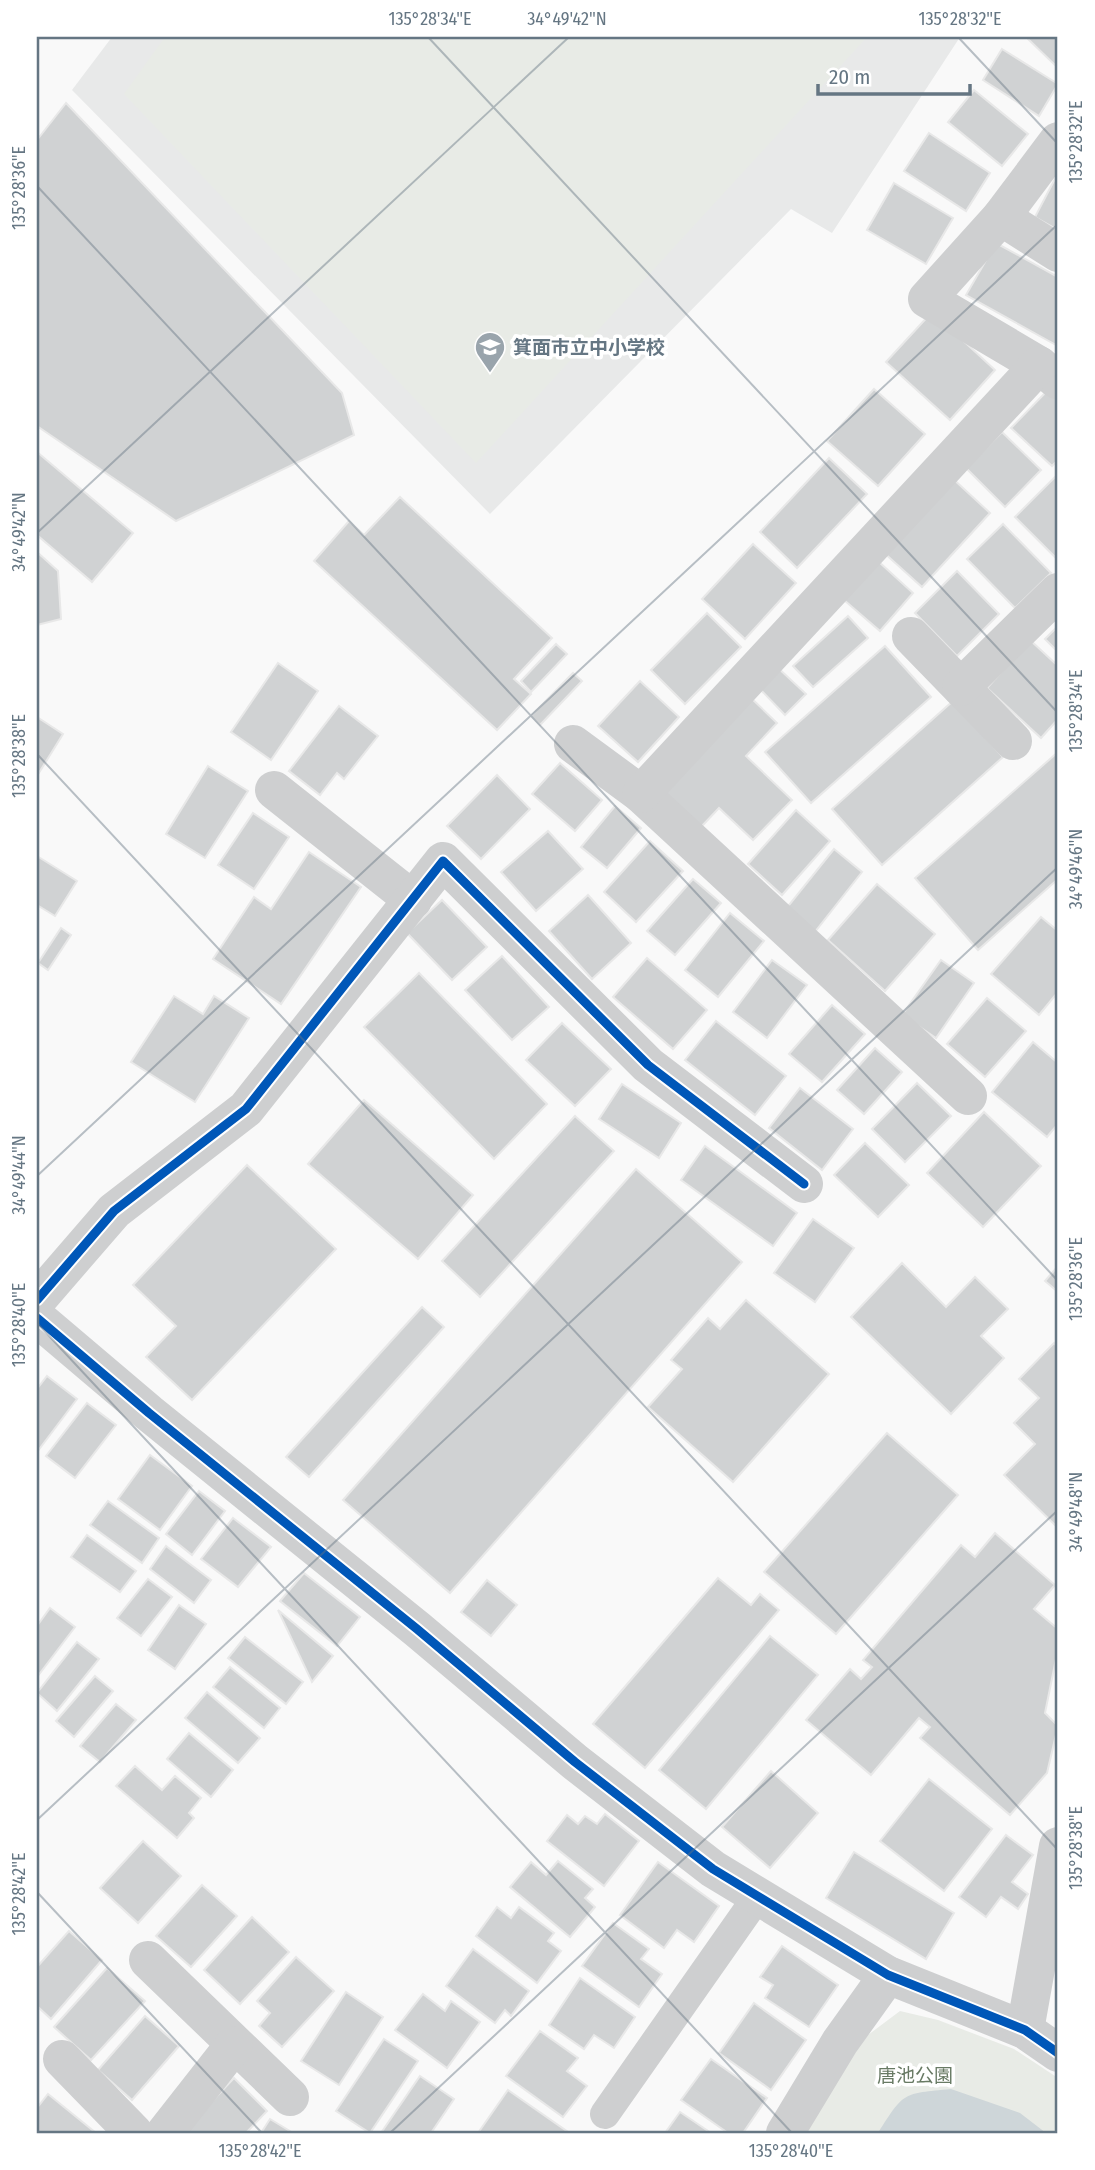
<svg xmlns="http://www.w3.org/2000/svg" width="1095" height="2170" font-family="'Fira Sans Condensed','Noto Sans JP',sans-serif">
	<rect width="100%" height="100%" fill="#f9f9f9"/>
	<path fill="#e8e9e9" d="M112,37H960L832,233L791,209L490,514L72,90Z"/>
	<g fill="#e8ebe6">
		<path d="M165,37H867L476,463L124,94Z"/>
		<path d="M900,2011L938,2020L1014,2049L1058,2078V2133H794L852,2047Z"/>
	</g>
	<path fill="#ced6d9" d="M951,2089L1020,2113L1046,2133H878C905,2091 902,2094 951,2089Z"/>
	<g fill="#d0d2d3" stroke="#e8e8e8" stroke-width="2">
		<path d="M1026,37H1058V68Z"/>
		<path d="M1002,49L1058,84L1039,116L983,80Z"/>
		<path d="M974,90L1028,134L1002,166L948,122Z"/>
		<path d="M66,103L342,393L354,435L176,521L37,426V140Z"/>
		<path d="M929,133L990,173L966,211L904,171Z"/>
		<path d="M1058,173V230L1035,217Z"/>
		<path d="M894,183L953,218L926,264L867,230Z"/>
		<path d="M996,243L1058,277V342L1056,345L966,295Z"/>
		<path d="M932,312L995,370L950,420L886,362Z"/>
		<path d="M874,389L925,434L878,486L827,441Z"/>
		<path d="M1048,390L1058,400V460L1052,466L1011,428Z"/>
		<path d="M1002,432L1041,470L1005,507L966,468Z"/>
		<path d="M37,452L133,533L92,582L37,535Z"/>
		<path d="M829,458L867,494L797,568L760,532Z"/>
		<path d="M951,477L990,513L922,587L882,551Z"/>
		<path d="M1055,477L1058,480V560L1015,517Z"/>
		<path d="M400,497L552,638L514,679L531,694L497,730L314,561L349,521L364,535Z"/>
		<path d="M1003,524L1051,573L1015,608L967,559Z"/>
		<path d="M753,544L796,583L745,639L702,599Z"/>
		<path d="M37,552L58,571L61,619L37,625Z"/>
		<path d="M879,562L913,593L880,631L844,600Z"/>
		<path d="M957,571L999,614L957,656L915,613Z"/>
		<path d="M707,613L741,647L685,704L651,670Z"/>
		<path d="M848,616L868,638L813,687L793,666Z"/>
		<path d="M1058,626V652L1045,639Z"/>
		<path d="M1030,640L1058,666V719L1041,738L987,688Z"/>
		<path d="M556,644L567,654L531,692L521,681Z"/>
		<path d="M885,646L931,697L811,803L765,752Z"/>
		<path d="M278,663L318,691L271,760L231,732Z"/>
		<path d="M776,666L806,694L785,715L757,686Z"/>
		<path d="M573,673L582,681L540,725L531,716Z"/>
		<path d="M640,681L679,717L638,762L598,726Z"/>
		<path d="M748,695L777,723L746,756L792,800L753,840L719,808L701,827L659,787Z"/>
		<path d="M953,701L1003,757L882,865L832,809Z"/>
		<path d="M339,706L378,736L344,779L337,773L320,795L289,771Z"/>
		<path d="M37,717L63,734L37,776Z"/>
		<path d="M1058,752V879L978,950L915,878Z"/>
		<path d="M560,763L602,800L575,831L532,794Z"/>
		<path d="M208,766L248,791L205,858L166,834Z"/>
		<path d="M497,775L530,809L481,859L447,826Z"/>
		<path d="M615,806L641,828L607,868L581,847Z"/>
		<path d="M796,810L830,841L782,895L748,864Z"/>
		<path d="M253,813L289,837L254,889L218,865Z"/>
		<path d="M548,831L583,869L536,911L501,872Z"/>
		<path d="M650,841L683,871L636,922L604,892Z"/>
		<path d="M834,849L862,872L814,933L785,910Z"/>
		<path d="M309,852L361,887L281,1004L213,959L254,897L271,909Z"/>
		<path d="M37,856L77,881L55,916L37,905Z"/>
		<path d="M693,879L721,903L675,955L647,931Z"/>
		<path d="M877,884L935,934L885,991L828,940Z"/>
		<path d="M588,895L631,943L592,979L549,931Z"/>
		<path d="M442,900L487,947L452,980L407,933Z"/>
		<path d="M730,913L764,941L718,997L685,970Z"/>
		<path d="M1041,917L1058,931V992L1039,1015L991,974Z"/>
		<path d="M61,928L71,935L48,970L38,963Z"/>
		<path d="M502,956L549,1007L512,1040L465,990Z"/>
		<path d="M647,958L707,1010L673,1049L613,997Z"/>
		<path d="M772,960L807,985L767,1038L733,1012Z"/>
		<path d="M941,960L974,983L936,1038L902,1015Z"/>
		<path d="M419,973L547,1104L494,1159L364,1027Z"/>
		<path d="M174,996L203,1014L214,996L249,1018L195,1102L131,1062Z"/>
		<path d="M987,998L1026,1031L985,1077L947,1044Z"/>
		<path d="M832,1005L865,1034L822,1082L789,1054Z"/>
		<path d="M716,1021L786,1076L755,1115L685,1060Z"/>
		<path d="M562,1023L611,1069L575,1106L526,1060Z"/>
		<path d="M1033,1042L1058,1063V1124L1047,1137L992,1092Z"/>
		<path d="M875,1048L902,1072L864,1114L837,1090Z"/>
		<path d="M917,1083L951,1116L905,1162L872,1129Z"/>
		<path d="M622,1084L681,1123L659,1158L599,1119Z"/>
		<path d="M800,1088L853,1129L822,1170L769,1128Z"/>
		<path d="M364,1100L473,1195L418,1259L308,1164Z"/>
		<path d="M984,1112L1041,1166L983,1227L927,1173Z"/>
		<path d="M575,1116L614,1151L480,1297L442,1261Z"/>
		<path d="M865,1143L909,1185L878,1217L834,1175Z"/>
		<path d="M705,1146L797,1213L773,1246L681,1180Z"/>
		<path d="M247,1165L336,1249L192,1400L146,1357L176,1326L133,1285Z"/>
		<path d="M636,1169L742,1262L450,1593L343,1500Z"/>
		<path d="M813,1219L854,1248L815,1302L774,1273Z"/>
		<path d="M902,1263L946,1307L975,1277L1008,1309L981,1336L1004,1358L951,1414L851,1317Z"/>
		<path d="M1058,1266V1292L1045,1281Z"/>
		<path d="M746,1300L829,1374L733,1482L648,1407L682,1369L671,1360L708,1318L720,1329Z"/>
		<path d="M422,1307L444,1327L309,1477L286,1457Z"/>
		<path d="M1054,1343L1058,1348V1528L1004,1475L1035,1444L1014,1423L1039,1398L1019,1379Z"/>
		<path d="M47,1376L77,1399L37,1452V1389Z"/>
		<path d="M87,1403L116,1425L75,1478L46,1456Z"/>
		<path d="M887,1433L958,1495L836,1634L764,1572Z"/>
		<path d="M150,1455L192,1486L160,1530L118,1499Z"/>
		<path d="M199,1491L225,1511L192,1555L166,1534Z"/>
		<path d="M108,1501L159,1538L142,1563L90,1525Z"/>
		<path d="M233,1518L271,1547L238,1587L201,1559Z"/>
		<path d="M995,1533L1055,1585L1034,1609L1058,1629V1649L1045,1713L1058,1726L1047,1773L1010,1815L920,1738L930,1727L919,1718L871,1775L806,1720L850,1669L861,1679L872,1667L863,1660L961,1545L975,1557Z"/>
		<path d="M87,1535L136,1571L120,1592L71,1557Z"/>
		<path d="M166,1546L211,1580L194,1603L150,1569Z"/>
		<path d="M304,1573L360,1617L337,1646L280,1601Z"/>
		<path d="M718,1578L751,1605L760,1594L779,1610L645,1768L593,1724Z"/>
		<path d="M148,1579L172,1597L141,1636L117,1618Z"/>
		<path d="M487,1580L517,1605L491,1636L461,1612Z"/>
		<path d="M179,1605L206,1624L175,1669L148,1650Z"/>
		<path d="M50,1608L75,1627L37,1677V1626Z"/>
		<path d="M278,1610L333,1656L312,1682Z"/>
		<path d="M770,1636L818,1675L706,1809L659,1770Z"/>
		<path d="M245,1637L303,1682L286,1704L228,1658Z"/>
		<path d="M77,1642L99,1659L57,1711L37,1693Z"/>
		<path d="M230,1667L280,1708L264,1728L213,1687Z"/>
		<path d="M95,1676L113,1691L74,1737L56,1721Z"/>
		<path d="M207,1692L260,1738L238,1763L185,1718Z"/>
		<path d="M116,1704L136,1720L100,1762L80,1746Z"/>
		<path d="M189,1733L233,1770L211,1797L167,1759Z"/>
		<path d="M135,1766L162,1790L175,1776L201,1798L189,1813L194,1818L177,1838L116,1786Z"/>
		<path d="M771,1771L818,1813L770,1868L722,1827Z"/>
		<path d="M929,1779L992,1829L944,1891L880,1841Z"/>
		<path d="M605,1814L639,1841L604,1886L547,1841L567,1815L578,1824L585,1816L597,1824Z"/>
		<path d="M1006,1835L1033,1855L1012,1882L1028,1894L1018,1909L1001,1897L986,1917L959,1897Z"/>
		<path d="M143,1841L181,1876L138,1923L100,1888Z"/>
		<path d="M854,1852L954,1913L926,1959L826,1898Z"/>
		<path d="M558,1861L593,1889L585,1898L595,1907L570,1937L510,1887L531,1862L546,1875Z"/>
		<path d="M658,1862L719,1906L694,1942L677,1930L664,1948L620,1915Z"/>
		<path d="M202,1885L237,1916L191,1967L156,1936Z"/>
		<path d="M497,1907L511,1918L519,1907L554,1933L548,1941L561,1951L537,1983L476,1936Z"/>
		<path d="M252,1917L289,1952L240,2004L204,1970Z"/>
		<path d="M613,1923L649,1949L641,1959L662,1974L639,2007L582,1966Z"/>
		<path d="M69,1931L102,1960L51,2019L37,2006V1967Z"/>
		<path d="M782,1946L838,1985L809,2027L765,1998L773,1985L760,1977Z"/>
		<path d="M473,1949L529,1991L511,2016L505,2010L495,2023L446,1986Z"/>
		<path d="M296,1957L334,1991L282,2047L259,2026L270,2013L257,2001Z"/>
		<path d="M107,1968L145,2001L91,2060L54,2027Z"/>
		<path d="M580,1978L635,2017L614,2048L594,2035L584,2049L549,2025Z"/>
		<path d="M346,1992L383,2017L339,2085L301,2061Z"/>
		<path d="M423,1994L445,2011L451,2001L480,2022L447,2068L395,2030Z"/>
		<path d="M754,2003L806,2040L771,2090L719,2053Z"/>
		<path d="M145,2016L179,2046L132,2100L98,2070Z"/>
		<path d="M540,2031L578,2058L567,2071L587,2086L563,2117L506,2076Z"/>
		<path d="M384,2039L418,2061L370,2133L336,2111Z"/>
		<path d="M711,2059L767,2098L743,2133H728L681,2100Z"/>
		<path d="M420,2076L454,2099L431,2133H381Z"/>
		<path d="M234,2078L267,2111L246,2133H182Z"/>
		<path d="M508,2090L568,2132L567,2133H478Z"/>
		<path d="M48,2094L96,2133H37V2108Z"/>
		<path d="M680,2112L711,2133H665Z"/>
		<path d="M270,2119L293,2133H261Z"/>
	</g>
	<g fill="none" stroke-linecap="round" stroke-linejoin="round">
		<path stroke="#cecfd0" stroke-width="30" d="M605,2114L758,1896"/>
		<g stroke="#cecfd0" stroke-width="38">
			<path d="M1001,217L1058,253"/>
			<path d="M1057,380L1039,365L927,299L1001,217L1058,141"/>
			<path d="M911,636L1013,741"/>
			<path d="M961,687L1058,592"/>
			<path d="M573,744L641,794L968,1096"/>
			<path d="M274,790L413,900"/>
			<path d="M641,794L1039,365"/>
			<path d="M37,1300L114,1211L246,1109L443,861L648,1065L804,1184"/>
			<path d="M37,1318L149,1413L417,1629L575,1762L713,1869L888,1975L1025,2030L1058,2053"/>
			<path d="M148,1960L290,2097"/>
			<path d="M1025,2030L1058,1846"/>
			<path d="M62,2059L134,2133"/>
			<path d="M165,2133L234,2045"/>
			<path d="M785,2133L840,2042L888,1975"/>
		</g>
		<g stroke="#fff" stroke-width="13">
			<g id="cycleway">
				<path d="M37,1300L114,1211L246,1109L443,861L648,1065L804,1184"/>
				<path d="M37,1318L149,1413L417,1629L575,1762L713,1869L888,1975L1025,2030L1058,2053"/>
			</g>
		</g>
		<use href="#cycleway" stroke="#0057b8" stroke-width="9"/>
	</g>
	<path fill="none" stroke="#657683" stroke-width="2" stroke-opacity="0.45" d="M428,37L1058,713M958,37L1058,144M37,186L1058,1281M37,533L569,37M37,754L1058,1850M37,1176L1058,224M37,1323L792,2133M37,1820L1058,867M37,1892L262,2133M390,2133L1058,1510"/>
	<defs>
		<g id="school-pin" transform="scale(1.575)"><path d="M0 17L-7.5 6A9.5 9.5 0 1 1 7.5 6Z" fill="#99a4ac" stroke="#fff"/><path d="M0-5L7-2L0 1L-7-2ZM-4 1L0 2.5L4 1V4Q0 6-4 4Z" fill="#fff"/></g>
	</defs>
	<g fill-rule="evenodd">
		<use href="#school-pin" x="490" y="347"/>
	</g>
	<g text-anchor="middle" stroke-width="7" stroke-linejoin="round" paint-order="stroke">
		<g font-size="19" font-weight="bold" fill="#657683" stroke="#fff" text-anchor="start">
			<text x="513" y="354">箕面市立中小学校</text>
		</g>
		<g font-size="19" fill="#687a64" stroke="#fff">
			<text x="915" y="2082">唐池公園</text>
		</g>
	</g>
	<rect width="1095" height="2170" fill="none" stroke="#ffffff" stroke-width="77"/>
	<path d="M818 84v10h152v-10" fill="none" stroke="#657683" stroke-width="3.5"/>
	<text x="829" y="84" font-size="21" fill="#657683" stroke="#ffffff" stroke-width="5" paint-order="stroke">20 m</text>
	<rect x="38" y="38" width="1018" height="2094" fill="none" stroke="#657683" stroke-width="2.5"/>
	<g font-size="18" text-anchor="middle" fill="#657683">
		<text x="430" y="25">135°28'34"E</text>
		<text x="567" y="25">34°49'42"N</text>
		<text x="960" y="25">135°28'32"E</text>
		<text transform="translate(1076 142) rotate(-90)" y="6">135°28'32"E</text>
		<text transform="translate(19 188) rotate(-90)" y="6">135°28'36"E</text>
		<text transform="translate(19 532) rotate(-90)" y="6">34°49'42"N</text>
		<text transform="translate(1076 711) rotate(-90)" y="6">135°28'34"E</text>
		<text transform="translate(19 756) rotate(-90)" y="6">135°28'38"E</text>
		<text transform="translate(1076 869) rotate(-90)" y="6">34°49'46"N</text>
		<text transform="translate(19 1175) rotate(-90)" y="6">34°49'44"N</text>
		<text transform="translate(1076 1279) rotate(-90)" y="6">135°28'36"E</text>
		<text transform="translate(19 1325) rotate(-90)" y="6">135°28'40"E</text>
		<text transform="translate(1076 1512) rotate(-90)" y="6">34°49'48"N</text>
		<text transform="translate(1076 1848) rotate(-90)" y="6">135°28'38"E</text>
		<text transform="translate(19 1894) rotate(-90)" y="6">135°28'42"E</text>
		<text x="260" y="2157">135°28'42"E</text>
		<text x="791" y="2157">135°28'40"E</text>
	</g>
</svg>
